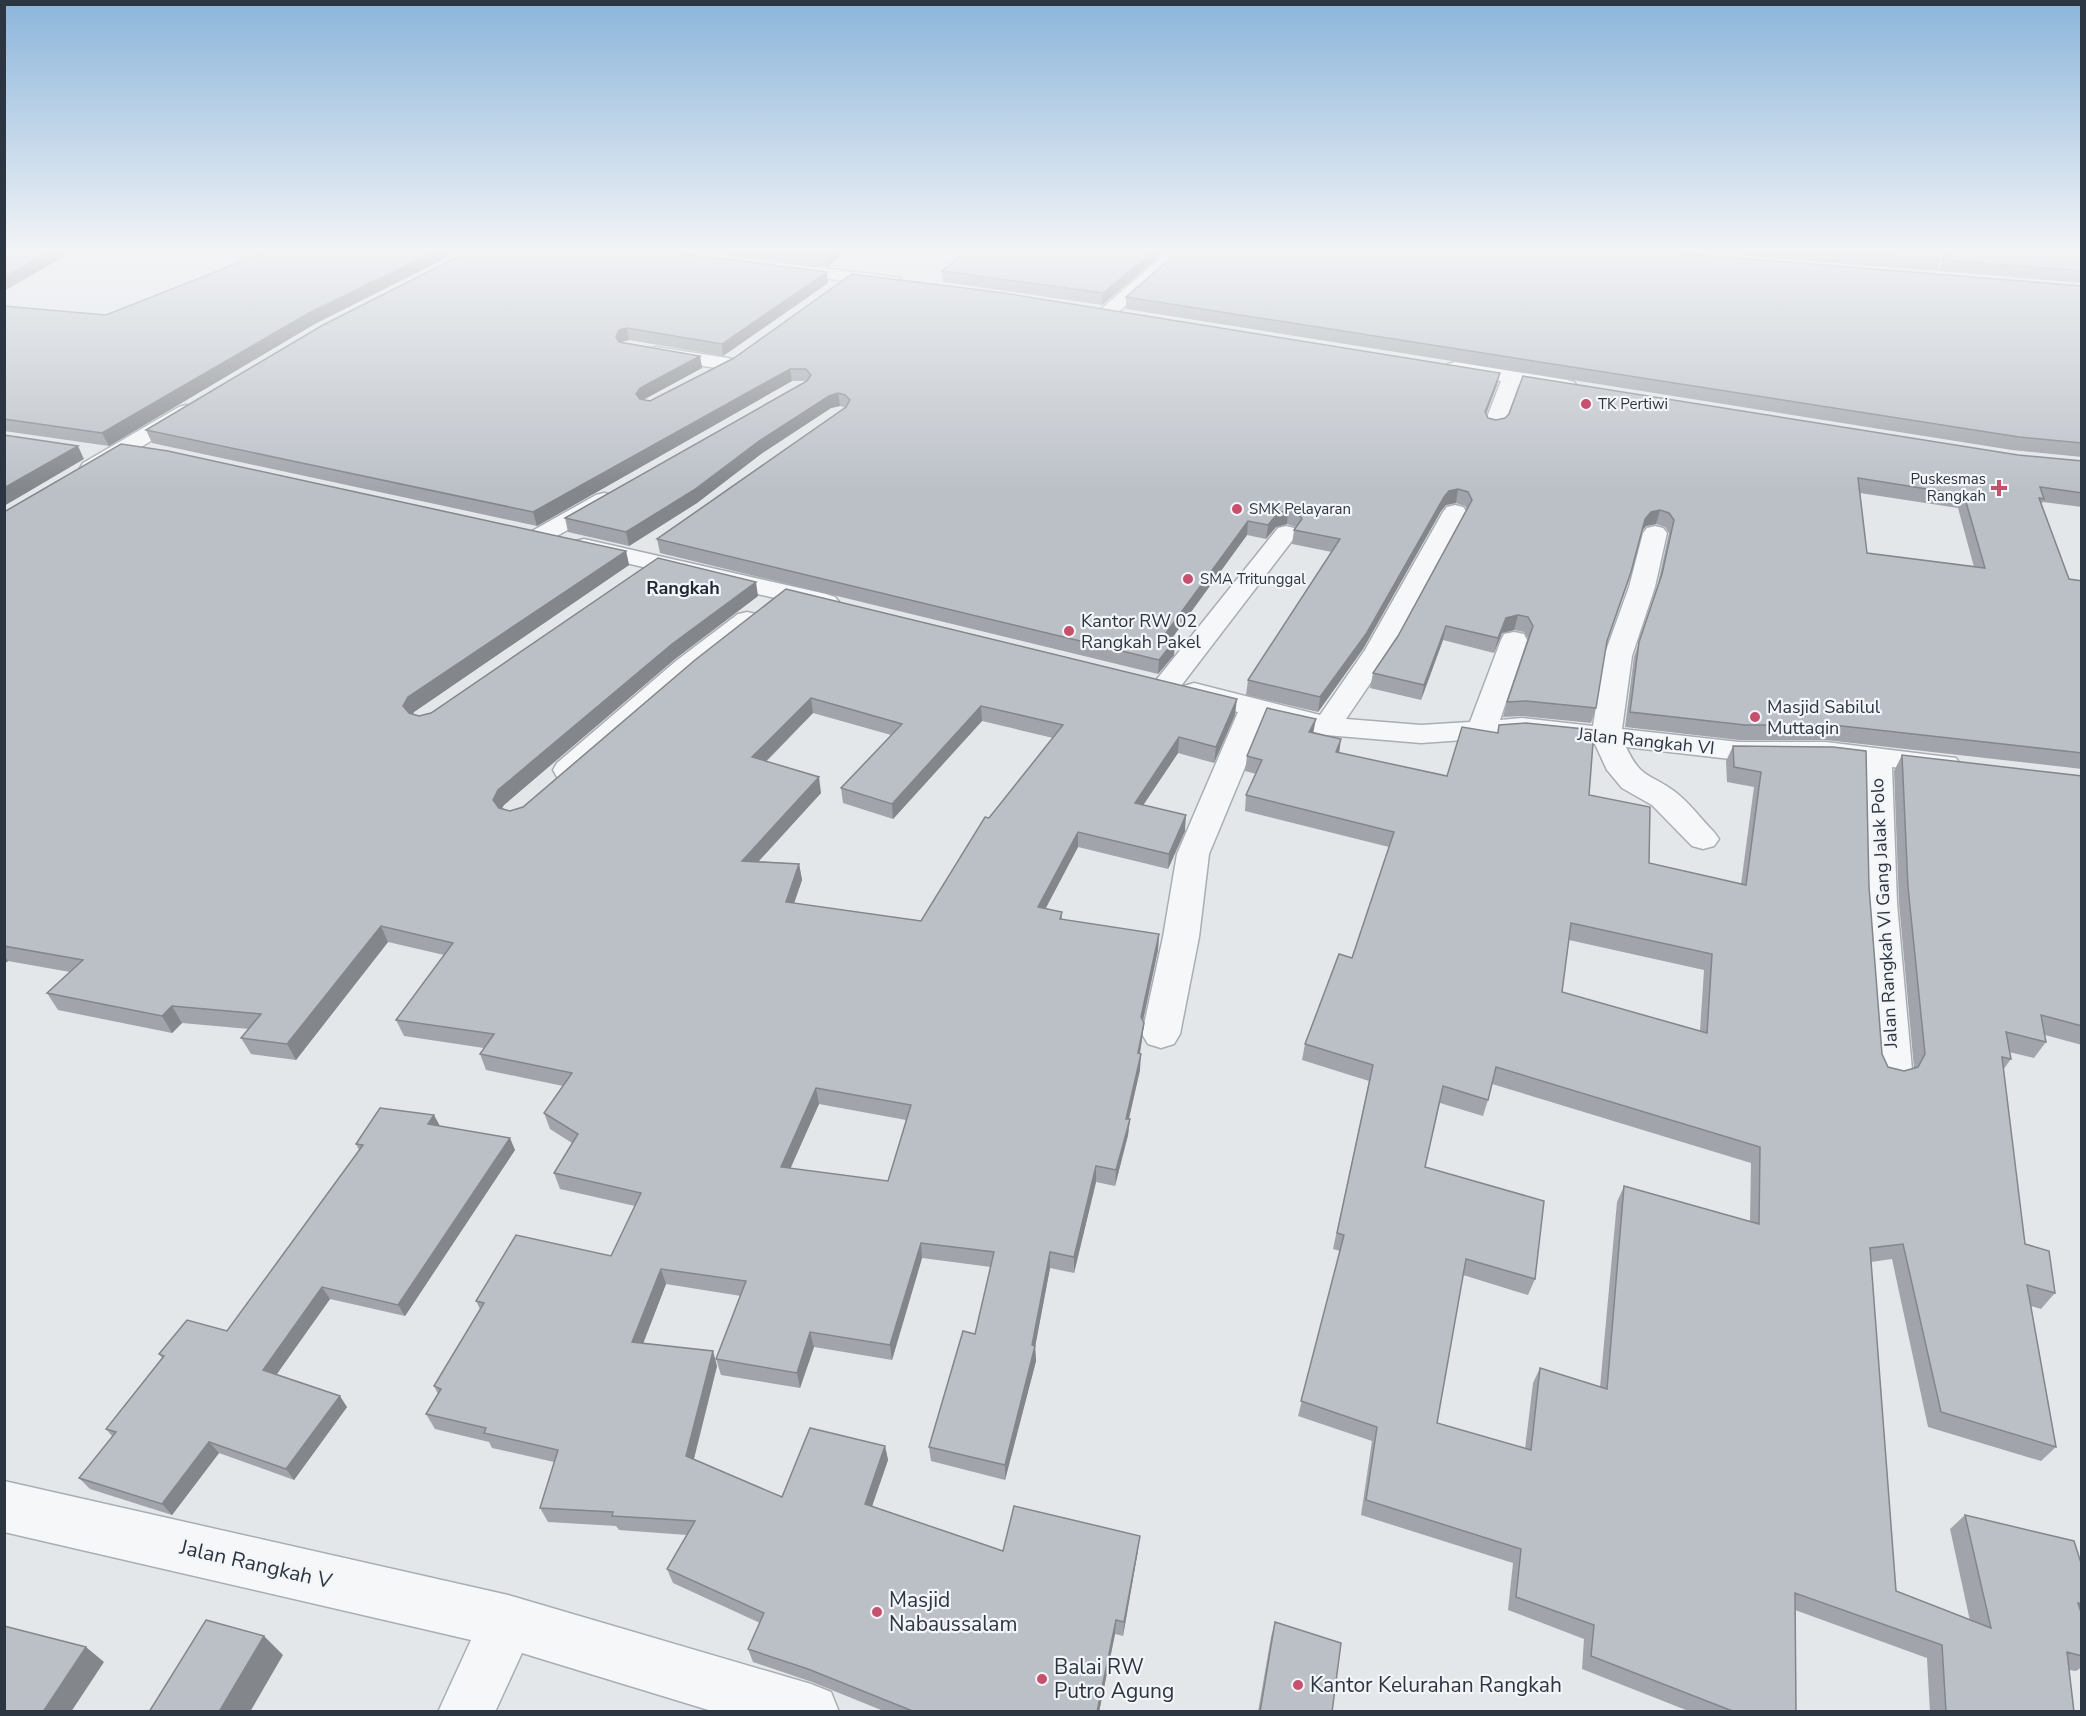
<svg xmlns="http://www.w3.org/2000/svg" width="2086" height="1716" font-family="'Nunito Sans',sans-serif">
	<rect width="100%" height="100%" fill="#e3e7ea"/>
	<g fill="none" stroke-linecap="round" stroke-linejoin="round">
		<g stroke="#a8aeb4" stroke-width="3">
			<g id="minor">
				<path d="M1169,251H1186L1113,317H1101L1098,313L1101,309Z"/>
				<path d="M781,263L894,277L900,278L902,282L900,286L894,287L775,272L773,268L775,264Z"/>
				<path d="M656,347L728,358L735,360L738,364L735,368L728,370L649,357L647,353L649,349Z"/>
				<path d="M1455,362L1567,380L1574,382L1577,386L1574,390L1567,392L1519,384L1504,425L1501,429L1494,431L1487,429L1484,425L1501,381L1448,372L1445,368L1448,364Z"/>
				<path d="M186,405L193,407L196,411L193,415L99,473L91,475L83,473L80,468L83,463L179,407Z"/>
				<path d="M604,493L612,495L616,500L612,505L548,541L540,543L532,541L528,536L532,531L596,495Z"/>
				<path d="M1455,505L1463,507L1467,512L1393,650L1346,719L1421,725L1470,722L1501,640L1504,634L1514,632L1524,634L1527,640L1500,720L1522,718L1593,726L1604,656L1629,587L1643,533L1647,528L1655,526L1663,528L1667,533L1655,587L1632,656L1622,729L1739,742H1826L1956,758L1960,764L1956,770L1945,773L1892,767L1897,903L1912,1070L1907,1081L1893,1085L1879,1081L1874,1070L1863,903L1861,764L1826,760H1739L1626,747C1641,779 1649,773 1674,791C1689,802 1701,819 1714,832L1719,839L1714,846L1703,849L1692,846L1652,805L1622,788L1607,770L1595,744L1522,736L1421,743L1326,735L1265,719L1209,854L1199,937L1180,1034L1174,1044L1161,1048L1148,1044L1142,1034L1163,937L1177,854L1238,712L1184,698L1180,692L1184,686L1194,683L1320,715L1365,650L1443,512L1447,507Z"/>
				<path d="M1286,526L1294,528L1298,533L1177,691L1167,693L1157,691L1153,685L1157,679L1278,528Z"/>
				<path d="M584,539L826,594L835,597L839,602L835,607L826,610L575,551L572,546L575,541Z"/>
				<path d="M747,612L756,614L760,620L756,626L696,673L579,777L568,779L557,777L553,770L557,763L676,661L738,614Z"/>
				<path d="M4,1481L508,1595L811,1684L831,1692L839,1712H715L522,1653L495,1712H438L471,1640L4,1532Z"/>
			</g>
		</g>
		<use href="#minor" fill="#f6f7f9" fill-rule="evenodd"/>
	</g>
	<g fill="#a1a5ab" fill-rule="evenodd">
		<path d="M684,251H846L828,267Z"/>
		<path d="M1166,251L1102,305L943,282L942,271Z"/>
		<path d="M1686,251H1930L1936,258L1941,260L1937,271Z"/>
		<path d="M1938,251H2082V283L1938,271L1943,260L1944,259Z"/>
		<path d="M828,283L723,356L629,340L621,342V343L700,356L702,368L643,400L650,401L734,358L1497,385L1486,414L1488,418L1496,420L2018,455L2082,461V507L2043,502L2041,504L2069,579L2082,581V769L1826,740H1739L1625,727L1634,657L1657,588L1669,533L1665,527L1656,524L1646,526L1642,531L1627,586L1606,644L1596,708L1591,723L1522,716L1503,717L1507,702L1529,640L1524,632L1514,630L1502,633L1494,653L1443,640L1421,700L1370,688L1373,673L1398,636L1467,509L1465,506L1456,503L1446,505L1441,511L1363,649L1318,712L1246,695L1248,680L1332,552L1292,544L1294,530L1296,527L1287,524L1276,527L1266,539L1247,535L1171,639L1175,640L1174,655L1158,674L660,553L657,539L846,408L840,406L831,408L761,454L697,503L629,546L568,532L565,518L806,381H792L537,526L152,443L146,430ZM1860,493L1958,508L1974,567L1867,553Z"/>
		<path d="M2082,286V457L2012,450L1126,309V297Z"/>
		<path d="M4,306L106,315L313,325L109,446L4,431Z"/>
		<path d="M4,512L626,551L629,565L414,712L413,714L419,716L431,713L758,596L675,659L504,805L502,808L510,811L523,807L695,660L1235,715L1214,763L1178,753L1143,805L1185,831L1168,869L1078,847L1045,909L1062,912V920L1159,934L1158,950L1143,1021L1144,1023L1142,1039L1140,1054V1070L1129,1119H1130L1128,1135L1115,1186L1096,1182L1074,1273L1050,1268L1035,1346L1036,1361L1005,1480L931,1461L929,1447L975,1334L991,1267L922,1258L892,1360L814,1347L800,1388L721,1375L716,1359L741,1296L666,1284L643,1343L717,1366L694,1459L782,1497L885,1446L888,1460L872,1506L1003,1551L1138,1550L1123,1636L1115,1634L1099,1712H886L812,1682L753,1662L748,1649L760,1623L673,1583L667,1569L687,1535L619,1530L616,1526L548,1522L540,1508L554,1462L492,1448L489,1442L435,1429L426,1414L438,1394L434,1386L480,1309L476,1301L611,1256L635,1206L560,1189L554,1173L572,1143L550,1129L544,1113L563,1086L486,1070L480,1054L484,1048L404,1036L396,1020L444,955L388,942L296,1060L251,1054L241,1038L249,1029L182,1023L172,1033L58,1010L47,993L70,972L8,961L4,964ZM813,713L891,735L841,788L843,803L893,819L982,721L1053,738L989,818L921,921L794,903L802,880L799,864L759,861L821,793L766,762ZM819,1104L906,1120L888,1181L790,1168Z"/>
		<path d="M1499,725L1589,795L1649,863L1741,884L1754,787L1727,782L1726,761L1733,746L1833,747L1869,887L1882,1054L1888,1067L1904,1071L1914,1068L1899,903L1894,771L1902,755L2082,776V1045L2045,1035L2046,1042L2034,1058L2009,1052L2011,1059L2003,1070L2025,1244L2055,1293L2041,1309L2031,1306L2056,1447L2041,1461L1928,1427L1892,1259L1871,1262L1896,1591L1970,1621L1950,1529L1965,1515L2082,1566V1667L2076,1671L2069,1670L2074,1712H1930L1927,1658L1795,1610L1796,1712H1691L1582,1669L1584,1639L1508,1610L1513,1563L1361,1515L1372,1441L1298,1416L1340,1251L1333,1249L1369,1081L1302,1060L1305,1044L1352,958L1389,847L1245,811L1246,795L1256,774L1245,771L1247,756L1314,733L1339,753L1447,776L1497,733ZM1569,940L1704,970L1700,1031L1562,992ZM1492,1084L1751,1163L1750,1222L1624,1186L1617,1202L1600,1387L1540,1368L1533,1383L1525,1449L1437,1423L1463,1275L1528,1295L1535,1279L1425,1167L1440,1103L1483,1116L1488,1100Z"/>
		<path d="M440,1126L515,1150L405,1316L330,1299L276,1375L347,1407L294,1480L219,1453L172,1515L90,1489L79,1478L113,1437L106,1429L162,1358L159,1354L227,1331L359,1150L356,1144Z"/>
		<path d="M1275,1622L1332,1712H1258L1271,1637Z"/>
	</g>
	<g fill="#83868b">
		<path d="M51,251H74L4,291V277Z"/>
		<path d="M436,251H460L313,325L109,446L102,433L309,313Z"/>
		<path d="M833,251H846L828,267L827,257Z"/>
		<path d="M1154,251H1166L1102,305L1103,293Z"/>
		<path d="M827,272L828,283L723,356L722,344Z"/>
		<path d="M627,328L629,340L621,342L618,349L616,337L619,330Z"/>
		<path d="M700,356L702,368L643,400L639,406L636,394L640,388Z"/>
		<path d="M790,369L792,381L537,526L533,512Z"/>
		<path d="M1500,373L1497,385L1482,424L1485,412Z"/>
		<path d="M838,393L840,406L831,408L761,454L697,503L629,546L626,532L759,441L829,396Z"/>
		<path d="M78,446L84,459L4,506V488Z"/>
		<path d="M1458,489L1456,503L1446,505L1441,511L1363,649L1318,712L1320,697L1444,497L1449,491Z"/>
		<path d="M1288,510L1287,524L1276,527L1266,539L1268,525L1278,513Z"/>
		<path d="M1660,510L1656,524L1646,526L1641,532L1645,519L1651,512Z"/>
		<path d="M1248,521L1247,535L1162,652L1163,637Z"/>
		<path d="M626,551L629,565L414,712L408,721L403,706L408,697Z"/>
		<path d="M756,582L758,596L675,659L504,805L498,815L493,800L498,790L672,644Z"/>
		<path d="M1518,615L1514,630L1502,633L1494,653L1498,638L1506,618Z"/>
		<path d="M1446,626L1443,640L1421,700L1424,685Z"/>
		<path d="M1175,640L1174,655L1158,674L1159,660Z"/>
		<path d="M811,698L813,713L754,773L752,757Z"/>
		<path d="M1237,699L1235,715L1214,763L1216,747Z"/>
		<path d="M981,706L982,721L893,819L892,804Z"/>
		<path d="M1316,719L1313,734L1309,732Z"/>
		<path d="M1179,737L1178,753L1134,819L1135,803Z"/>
		<path d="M1341,739L1339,754L1336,752Z"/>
		<path d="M819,777L821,793L745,876L742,861Z"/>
		<path d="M1186,815L1185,831L1168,869L1169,854Z"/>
		<path d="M1078,832V847L1038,923V907Z"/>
		<path d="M799,864L802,880L789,918L786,902Z"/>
		<path d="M381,926L388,942L296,1060L287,1044Z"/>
		<path d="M1159,934L1158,950L1140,1034L1141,1017Z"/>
		<path d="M4,955L8,961L4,964Z"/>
		<path d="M172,1006L182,1023L172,1033L162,1016Z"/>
		<path d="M1144,1023L1142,1039L1137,1069L1138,1053Z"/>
		<path d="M1141,1054L1140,1070L1125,1135L1126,1119Z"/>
		<path d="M816,1088L819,1104L784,1183L781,1167Z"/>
		<path d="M434,1115L440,1126L428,1124Z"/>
		<path d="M1130,1119L1128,1135L1115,1186L1116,1170Z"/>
		<path d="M510,1138L515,1150L405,1316L398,1305Z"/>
		<path d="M1096,1166V1182L1074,1273V1257Z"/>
		<path d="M921,1243L922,1258L892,1360L890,1345Z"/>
		<path d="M1050,1252V1268L1034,1353L1035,1346L1036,1361L1005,1480V1465L1032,1345Z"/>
		<path d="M661,1269L666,1284L638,1357L632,1342Z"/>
		<path d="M322,1287L330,1299L272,1381L263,1370Z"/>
		<path d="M810,1332L814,1347L800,1388L797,1373Z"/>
		<path d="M713,1351L717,1366L691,1470L686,1456Z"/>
		<path d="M340,1396L347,1407L294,1480L286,1469Z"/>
		<path d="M209,1442L219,1453L172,1515L162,1504Z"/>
		<path d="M885,1446L888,1460L868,1518L865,1504Z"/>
		<path d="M1140,1536L1138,1550L1123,1636L1124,1622Z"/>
		<path d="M1116,1620L1115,1634L1099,1712H1097Z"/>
		<path d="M264,1636L283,1655L250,1712H219Z"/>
		<path d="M86,1647L104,1662L71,1712H43Z"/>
	</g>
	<g fill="#bbc0c7" stroke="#83868b" stroke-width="1.5" fill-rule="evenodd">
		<path d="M4,251H51L4,277Z"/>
		<path d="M268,251H436L309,313L102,433L4,419V306L106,315Z"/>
		<path d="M469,251H660L827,272L722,344L627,328L619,330L616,337L619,342L700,356L640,388L636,394L640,399L650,401L734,358L852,274L1004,293L1500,373L1485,412L1488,418L1496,420L1505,418L1509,414L1523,376L2018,455L2082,461V493L2040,487L2044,499L2039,498L2069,579L2082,581V753L1833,725H1745L1630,712L1639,642L1662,574L1674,520L1669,513L1660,510L1651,512L1645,519L1631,572L1607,641L1596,708L1526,701L1507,702L1533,626L1528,617L1518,615L1506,618L1498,638L1446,626L1424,685L1373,673L1398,636L1472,500L1468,492L1458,489L1449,491L1444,497L1366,634L1320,697L1248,680L1340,539L1294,530L1302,519L1298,513L1288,510L1278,513L1268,525L1248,521L1163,637L1175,640L1159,660L657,539L846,407L850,400L845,395L838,393L829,396L759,441L694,490L626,532L565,518L807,381L811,375L806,369H790L533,512L146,430L323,325ZM1858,478L1964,495L1985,568L1867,553Z"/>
		<path d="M774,251H833L827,257Z"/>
		<path d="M967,251H1154L1103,293L942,271Z"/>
		<path d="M1179,251H1650L2082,286V443L2019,437L1126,297Z"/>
		<path d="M1822,251H1930L1936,258L1941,260Z"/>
		<path d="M1950,251H2082V271L1943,260L1953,254Z"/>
		<path d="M4,435L78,446L4,488Z"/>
		<path d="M121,444L168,451L626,551L408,697L403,706L409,713L419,716L431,713L658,558L756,582L672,644L498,790L493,800L499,808L510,811L523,807L695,660L786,589L1237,699L1216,747L1179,737L1135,803L1186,815L1169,854L1078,832L1038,907L1062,912L1060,919L1159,934L1141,1017L1144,1023L1138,1053L1141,1054L1126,1119H1130L1116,1170L1096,1166L1074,1257L1050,1252L1032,1345L1035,1346L1005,1465L929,1447L963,1331L975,1334L994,1252L921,1243L890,1345L810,1332L797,1373L716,1359L746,1281L661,1269L632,1342L713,1351L686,1456L782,1497L810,1428L885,1446L865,1504L1003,1551L1014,1506L1140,1536L1124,1622L1116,1620L1097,1712H915L808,1669L748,1649L764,1613L667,1569L695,1521L612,1516L613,1512L540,1508L558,1450L484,1433L486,1428L426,1414L441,1389L434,1386L484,1303L476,1301L516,1235L611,1256L641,1193L554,1173L578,1134L544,1113L572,1073L480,1054L494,1034L396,1020L453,943L381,926L287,1044L241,1038L261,1014L172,1006L162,1016L47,993L83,960L4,946V512ZM811,698L902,724L841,788L892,804L981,706L1063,725L989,818L985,817L921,921L786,902L799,864L742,861L819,777L752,757ZM816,1088L911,1105L888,1181L781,1167Z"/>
		<path d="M1267,708L1316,719L1309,732L1341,739L1336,752L1447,776L1462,727L1498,733L1499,725L1526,723L1594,730L1589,795L1650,807L1649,863L1746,885L1761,772L1734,767L1733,746L1833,747L1866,751L1869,887L1882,1054L1888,1067L1904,1071L1918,1067L1925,1054L1908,887L1902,755L2082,776V1026L2041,1015L2046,1042L2006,1032L2011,1059L2002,1057L2025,1244L2049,1251L2055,1293L2027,1285L2056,1447L1941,1412L1903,1244L1870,1248L1896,1591L1991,1628L1965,1515L2074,1541L2082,1566V1604L2078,1603L2082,1615V1656L2067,1652L2074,1712H1946L1942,1645L1795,1593L1796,1712H1735L1591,1656L1594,1625L1516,1597L1521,1549L1366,1500L1377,1427L1301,1401L1344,1235L1337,1233L1373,1065L1305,1044L1339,954L1352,958L1394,832L1246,795L1262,760L1247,756ZM1571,923L1712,954L1707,1033L1562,992ZM1496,1067L1760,1147L1759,1224L1624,1186L1607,1389L1540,1368L1531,1450L1437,1423L1466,1259L1535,1279L1544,1201L1425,1167L1443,1086L1488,1100Z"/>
		<path d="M380,1108L434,1115L428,1124L510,1138L398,1305L322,1287L263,1370L340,1396L286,1469L209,1442L162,1504L79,1478L116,1432L106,1429L164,1356L159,1354L187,1320L227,1331L363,1145L356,1144Z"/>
		<path d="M206,1620L264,1636L219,1712H149Z"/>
		<path d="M1275,1622L1341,1643L1332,1712H1260Z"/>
		<path d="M4,1626L86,1647L43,1712H4Z"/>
	</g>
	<linearGradient id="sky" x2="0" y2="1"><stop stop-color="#8bb5db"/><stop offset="0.51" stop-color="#f2f4f6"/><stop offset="1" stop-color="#f2f4f6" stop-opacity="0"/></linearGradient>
	<rect width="2086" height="491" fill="url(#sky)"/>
	<g fill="#c7506d" stroke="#f3f5f8" stroke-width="2">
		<circle cx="1586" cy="404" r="6"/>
		<path d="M1996 479h6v6h6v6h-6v6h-6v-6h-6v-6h6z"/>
		<circle cx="1237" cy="509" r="6"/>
		<circle cx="1188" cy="579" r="6"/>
		<circle cx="1069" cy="631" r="6"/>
		<circle cx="1755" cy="717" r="6"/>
		<circle cx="877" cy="1612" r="6"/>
		<circle cx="1042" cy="1679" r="6"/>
		<circle cx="1298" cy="1685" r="6"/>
	</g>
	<g text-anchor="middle" stroke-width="4.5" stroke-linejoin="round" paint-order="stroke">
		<g font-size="15" fill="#2c3642" stroke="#f3f5f8" text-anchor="start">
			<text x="1598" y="409">TK Pertiwi</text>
			<text x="1986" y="484" text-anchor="end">Puskesmas<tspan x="1986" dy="17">Rangkah</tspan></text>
			<text x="1249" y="514">SMK Pelayaran</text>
			<text x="1200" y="584">SMA Tritunggal</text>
		</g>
		<g font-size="18" font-weight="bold" fill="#1e2733" stroke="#f3f5f8">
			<text x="683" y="594">Rangkah</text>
		</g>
		<g font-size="18" fill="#2c3642" stroke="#f3f5f8" text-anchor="start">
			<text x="1081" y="627">Kantor RW 02<tspan x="1081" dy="21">Rangkah Pakel</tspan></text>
			<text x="1767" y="713">Masjid Sabilul<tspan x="1767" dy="21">Muttaqin</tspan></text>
		</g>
		<g font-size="18" fill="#2c3642" stroke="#f3f5f8">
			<text transform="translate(1646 741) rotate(6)" y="6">Jalan Rangkah VI</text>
			<text transform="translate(1884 913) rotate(-93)" y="6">Jalan Rangkah VI Gang Jalak Polo</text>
		</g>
		<g font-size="21" fill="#2c3642" stroke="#f3f5f8">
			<text transform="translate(256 1564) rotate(13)" y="7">Jalan Rangkah V</text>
		</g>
		<g font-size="21" fill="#2c3642" stroke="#f3f5f8" text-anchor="start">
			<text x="889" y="1607">Masjid<tspan x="889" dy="24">Nabaussalam</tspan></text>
			<text x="1054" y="1674">Balai RW<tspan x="1054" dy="24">Putro Agung</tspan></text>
			<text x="1310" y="1692">Kantor Kelurahan Rangkah</text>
		</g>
	</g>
	<rect width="2086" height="1716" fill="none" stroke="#2c3642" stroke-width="12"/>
</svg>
